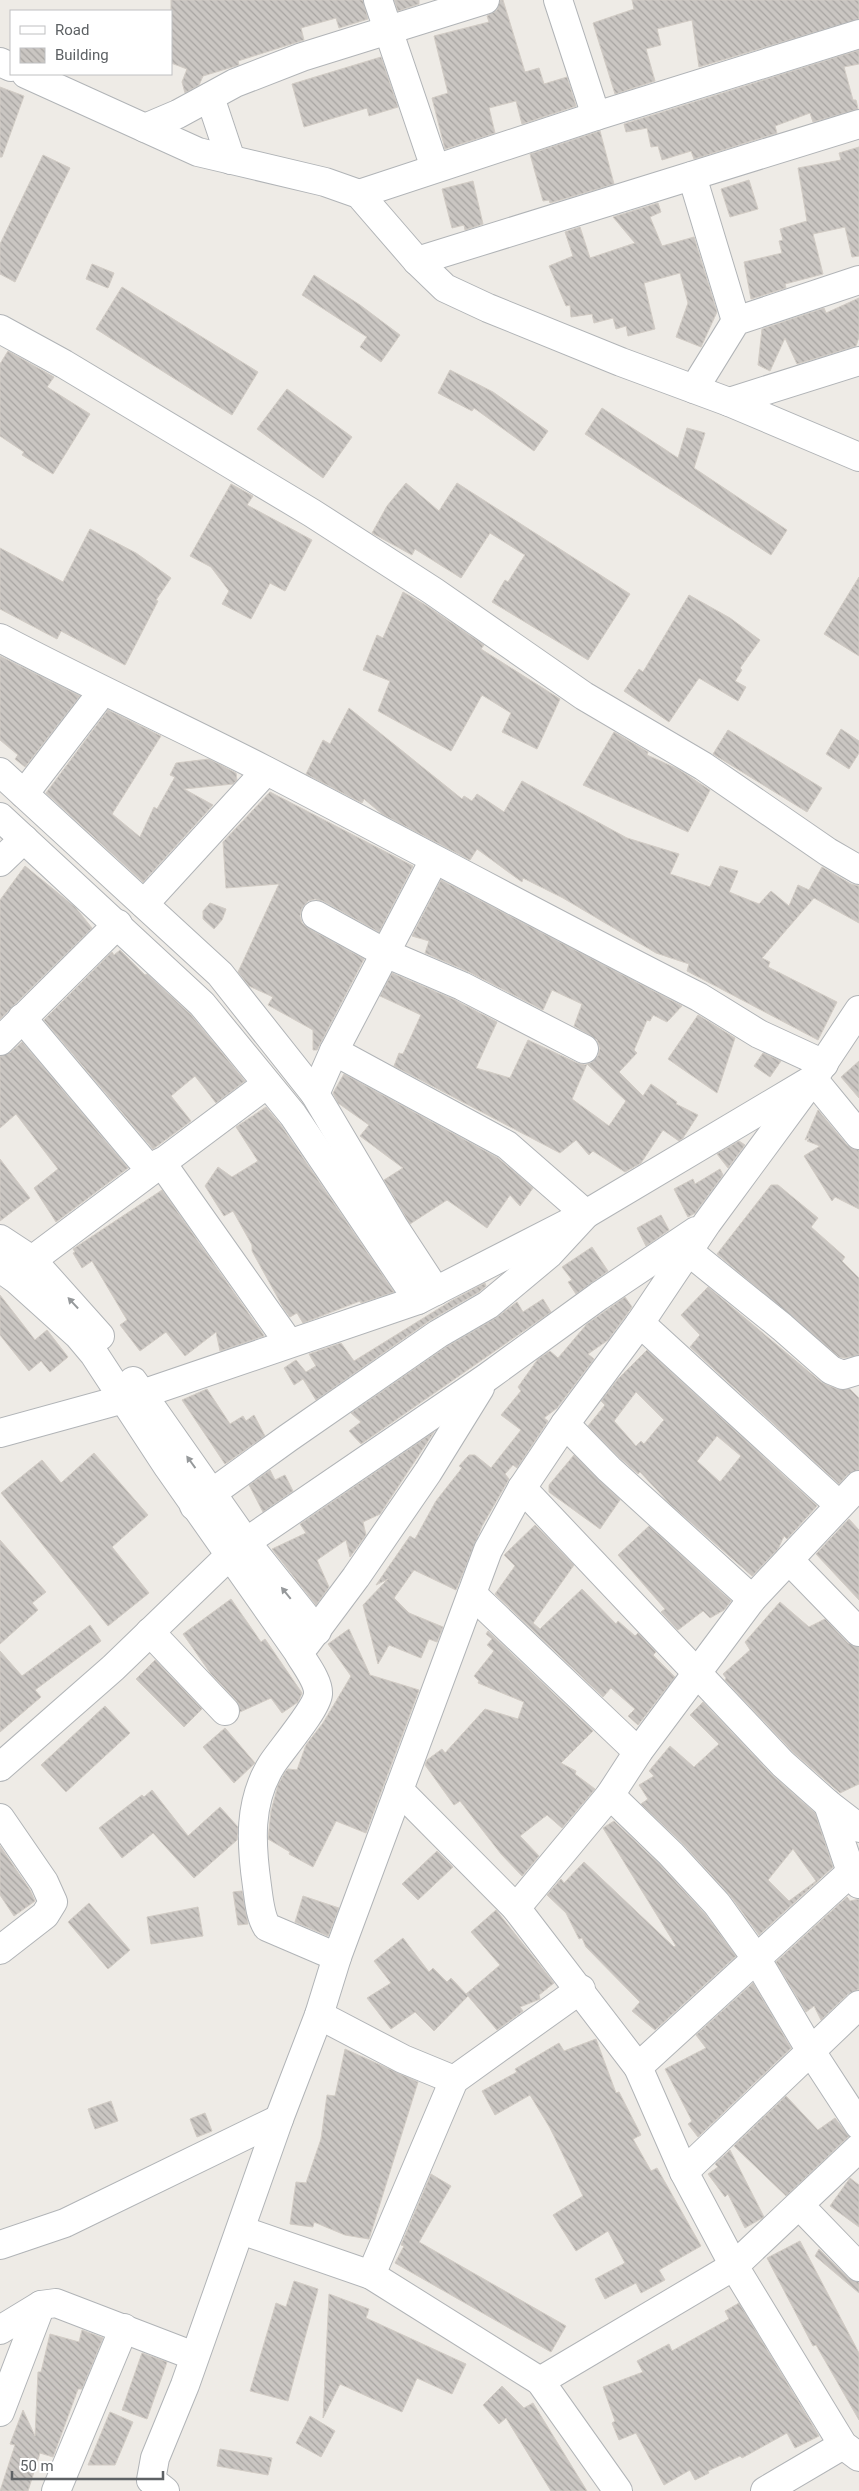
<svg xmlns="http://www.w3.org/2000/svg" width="859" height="2491" font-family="Roboto,sans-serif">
	<defs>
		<pattern id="building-back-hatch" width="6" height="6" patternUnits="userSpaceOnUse" patternTransform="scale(1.25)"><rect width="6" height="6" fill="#cac6c2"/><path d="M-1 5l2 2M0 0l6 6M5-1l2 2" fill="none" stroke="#a7a4a1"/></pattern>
	</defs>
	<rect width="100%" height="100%" fill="#eeebe6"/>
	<g fill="url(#building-back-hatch)" stroke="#d2ccc5" fill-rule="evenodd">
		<path d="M171,0H363L368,19L339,28L336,18L301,28L304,40L238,61L239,65L203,76L199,85L185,93L182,82L187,69L171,63Z"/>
		<path d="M394,0H419V4L398,11Z"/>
		<path d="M500,0H503L525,72L539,68L544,84L567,77L576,106L522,124L516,101L489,108L495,133L445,149L432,98L448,93L434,36L489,22L487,16L497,10Z"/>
		<path d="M632,0H859V19L699,67L692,20L657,29L661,45L646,49L655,81L615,94L593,23L634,9Z"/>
		<path d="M859,50V64L844,67L853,100H856L858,109L813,122L810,113L775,126L777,133L694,159L691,151L662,160L658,146L651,147L647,128L626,132L624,124Z"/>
		<path d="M381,57L398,107L369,116L367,108L304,127L292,84Z"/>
		<path d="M0,87L24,96L2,157H0Z"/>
		<path d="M600,131L614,184L550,203L549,200L543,201L530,154Z"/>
		<path d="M859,147V256L852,257L845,227L813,234L823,274L785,284L786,288L751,299L744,262L782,253L779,241L783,240L780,229L807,221L798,168L841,160L839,153Z"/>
		<path d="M43,155L70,168L15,282L0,274V244Z"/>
		<path d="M749,180L758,209L730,217L721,189Z"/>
		<path d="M473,181L483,224L465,230L464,225L452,228L442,189Z"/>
		<path d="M658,203L661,212L650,217L662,246L694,237L717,312L701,347L676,337L688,303L680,273L644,283L655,329L628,336L626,326L616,329L613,318L594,323L592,314L571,317L570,305L566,306L549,266L573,256L565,232L580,227L590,258L635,243L613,217Z"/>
		<path d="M92,264L114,273L108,288L86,279Z"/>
		<path d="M314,275L360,305L400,335L381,362L360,347L367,337L302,295Z"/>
		<path d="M122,287L258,372L232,415L96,329Z"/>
		<path d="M859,298V337L856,346L797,364L785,338L770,371L758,365L762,329L824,308L826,313Z"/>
		<path d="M8,351L54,377L47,387L90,414L53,474L22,455L24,452L0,436V364Z"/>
		<path d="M450,370L493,392L548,431L534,451L474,408L472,411L438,393Z"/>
		<path d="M287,389L352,437L323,478L257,429Z"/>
		<path d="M602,408L678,458L687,428L705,433L694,468L787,530L771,555L585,434Z"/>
		<path d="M406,483L439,511L457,483L630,594L588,660L492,602L505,580L508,582L525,555L490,533L461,578L415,549L412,555L372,533L387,506Z"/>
		<path d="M231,484L253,496L247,505L312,540L285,591L270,583L251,619L222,604L229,591L211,567L190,556Z"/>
		<path d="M90,529L136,553L171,578L156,600L158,601L125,665L61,631L57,639L0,609V548L63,582Z"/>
		<path d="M859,577V656L824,634Z"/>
		<path d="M403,592L424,604L484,645L481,649L560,699L537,749L502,732L511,713L482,695L451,751L378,711L390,681L363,670L377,635L383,638Z"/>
		<path d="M689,595L730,618L760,640L740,668L742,670L735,681L746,687L738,701L699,678L669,722L624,691L639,669L643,672Z"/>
		<path d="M0,656L80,696L25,767L15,759L18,755L0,740Z"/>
		<path d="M349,708L462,799L464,796L472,801L477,794L504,812L522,781L627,838L679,854L670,874L710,887L720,866L738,871L729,892L759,904L771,891L789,906L798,885L809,890L822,867L851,884L859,886V923L814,898L762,958L770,962L768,967L837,1002L818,1040L687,971L689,964L656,953L563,898L523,878L522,882L477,849L470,860L382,814L364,799L362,803L306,774L323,740L330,744Z"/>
		<path d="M108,710L161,736L112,814L140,837L154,807L157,809L175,777L170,775L176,763L209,759L236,773L237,780L233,784L184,789L213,805L143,882L46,793Z"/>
		<path d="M841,729L859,741V753L849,769L826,754Z"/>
		<path d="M728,730L822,788L807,812L713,754Z"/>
		<path d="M614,732L648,752L647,755L678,769L710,790L688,832L583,785Z"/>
		<path d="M270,792L413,866L379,932L323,901L315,899L308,901L302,908L300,916L302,923L308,928L364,959L317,1050H313V1030L268,1005L273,997L249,986L238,972L279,884L226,888L223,842Z"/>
		<path d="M25,866L75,907L92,928L0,1019V900Z"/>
		<path d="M441,880L682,1006L667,1022L653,1015L650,1021L647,1020L634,1050L637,1053L619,1072L643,1096L651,1084L677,1102L676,1104L698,1115L683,1138L679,1141L663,1130L641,1163L625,1172L593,1151L589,1155L576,1140L560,1153L394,1066L399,1053L403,1054L421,1015L380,996L392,973L455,1000L497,1022L476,1068L510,1078L528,1040L577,1063L585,1065L592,1062L598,1056L600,1048L597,1040L574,1026L582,1004L552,990L543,1010L469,972L425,953L429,941L412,936ZM587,1064L626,1101L609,1126L572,1099Z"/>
		<path d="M210,903L226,909L222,920L214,929L203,919V911Z"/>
		<path d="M120,950L145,975L147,974L191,1015L245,1081L216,1103L195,1076L171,1096L191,1121L153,1149L44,1020L112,952L114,955Z"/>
		<path d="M698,1015L735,1038L717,1093L668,1059Z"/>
		<path d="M22,1042L128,1168L56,1222L34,1188L58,1169L16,1114L0,1128V1056L11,1052Z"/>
		<path d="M763,1053L781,1061L770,1077L754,1066Z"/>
		<path d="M859,1061V1098L841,1077Z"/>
		<path d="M344,1074L498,1158L533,1188L520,1206L510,1195L487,1228L447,1200L410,1224L384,1180L403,1168L360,1136L369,1125L338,1103L333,1093Z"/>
		<path d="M266,1107L280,1124L394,1292L361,1303L360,1301L303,1323L297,1313L290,1317L284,1309L252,1251V1245L233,1211L224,1216L205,1186L218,1167L232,1177L258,1161L236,1127Z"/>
		<path d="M818,1110L847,1145L859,1150V1209L835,1197L832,1201L804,1156L820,1146L807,1141L810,1137L805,1140Z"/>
		<path d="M739,1141L745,1145L728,1168L717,1154Z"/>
		<path d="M0,1159L30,1198L0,1221Z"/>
		<path d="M720,1169L723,1175L695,1213L688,1217L674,1189L693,1179L695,1184Z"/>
		<path d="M771,1185H778L818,1218L811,1227L845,1257L842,1261L859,1278V1355L844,1358L839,1357L717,1254Z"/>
		<path d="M162,1190L263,1334L264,1336L220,1351L216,1332L185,1356L166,1332L140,1351L120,1325L127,1320L92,1261L82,1268L73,1253L75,1252L73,1249Z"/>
		<path d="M661,1215L669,1230L646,1246L637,1228Z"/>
		<path d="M592,1247L608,1271L576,1294L568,1282L572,1280L562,1267Z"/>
		<path d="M485,1283L486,1286L479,1292L429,1321L316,1400L303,1379L294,1385L284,1368L296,1360L306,1372L316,1366L309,1354L341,1343L354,1361L451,1301Z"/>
		<path d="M708,1287L821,1382L837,1389H850L859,1398V1470L848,1474L839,1484L690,1347L700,1335L681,1315Z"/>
		<path d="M0,1295L35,1340L47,1330L68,1357L50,1372L41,1361L29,1371L0,1335Z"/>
		<path d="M625,1297L632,1307L627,1314L608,1340L588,1354L594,1359L557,1408L544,1418L548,1421L517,1468L513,1465L505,1474L509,1479L482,1526L456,1590L414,1570L394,1598L409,1613L443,1627L437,1642L429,1639L421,1658L389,1645L378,1664L363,1605L388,1579L376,1585L410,1536L415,1539L436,1501L462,1468L459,1466L469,1455H475L491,1468L521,1430L501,1415L521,1391L518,1387L538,1359L550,1351L558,1358L587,1324Z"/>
		<path d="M543,1299L551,1312L361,1444L349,1431L361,1422L351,1413L446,1347L496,1318L517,1302L523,1312Z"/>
		<path d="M647,1350L817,1506L787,1539L784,1536L778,1549L752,1576L671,1505L640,1472L638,1474L620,1458L588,1426L605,1405L601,1401L618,1379ZM636,1392L664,1420L644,1444L641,1441L636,1446L614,1421ZM717,1436L741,1456L720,1482L697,1461Z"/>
		<path d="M207,1389L230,1424L243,1416L246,1421L254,1415L265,1436L225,1464L182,1400Z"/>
		<path d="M434,1432L380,1514L363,1522L366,1535L350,1557L346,1540L317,1560L329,1587L316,1605L272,1549L306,1533L300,1524Z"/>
		<path d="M94,1453L148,1515L112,1547L149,1593L108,1626L1,1493L42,1460L61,1483Z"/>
		<path d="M574,1455L620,1500L600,1529L549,1492V1485Z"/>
		<path d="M270,1470L275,1480L285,1475L293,1491L263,1512L249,1485Z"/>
		<path d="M849,1519L859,1530V1600L816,1554Z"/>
		<path d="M535,1525L574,1565L533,1623L540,1629L582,1589L616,1624L618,1621L635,1636L638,1633L656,1652L653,1655L675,1677L638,1725L628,1716L635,1709L611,1688L603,1697L495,1594L515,1566L504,1555Z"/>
		<path d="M649,1526L731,1601L724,1610L710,1618L703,1611L678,1630L661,1612L665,1609L618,1555Z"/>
		<path d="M0,1540L46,1592L32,1603L38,1610L0,1644Z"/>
		<path d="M231,1599L261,1642L265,1639L302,1693L298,1702L282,1713L271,1698L240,1712L236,1700L211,1674L183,1634Z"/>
		<path d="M780,1602L809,1627L825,1619L848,1643L859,1647V1784L840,1793L794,1753L725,1680L726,1678L723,1674L750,1650L745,1642Z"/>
		<path d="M90,1625L101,1641L35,1690L41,1697L0,1732V1651L22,1676Z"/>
		<path d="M349,1629L370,1675L419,1690L366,1833L336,1821L313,1867L289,1854L290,1852L268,1839L271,1811L278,1785L285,1772L288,1769L297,1770L306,1745L323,1723L351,1676L328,1644Z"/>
		<path d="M488,1631L593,1731L561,1763L576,1771L575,1774L595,1789L562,1828L547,1815L520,1836L539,1856L522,1876L501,1854L460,1801L454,1805L425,1765L427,1760L442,1749L445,1753L485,1709L518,1719L524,1702L478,1683L479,1681L474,1676L494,1651L487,1645L492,1639L486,1634Z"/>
		<path d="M155,1660L202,1709L184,1727L136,1679Z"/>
		<path d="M703,1702L772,1775L815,1813L833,1867L759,1935L729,1894L682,1843L641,1804L648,1799L639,1785L654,1776L649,1771L670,1746L694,1767L719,1744L690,1715ZM793,1849L816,1881L789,1901L768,1880Z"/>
		<path d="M105,1706L130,1733L66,1792L41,1765Z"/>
		<path d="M225,1728L255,1763L234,1783L203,1747Z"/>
		<path d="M152,1790L188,1836L220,1807L238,1827L237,1840L194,1878L153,1833L122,1858L99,1828L142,1795L144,1797Z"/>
		<path d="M614,1821L660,1865L705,1914L736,1956L655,2030L632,2011L640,2002L586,1947L582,1938L579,1939L566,1913L547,1895L561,1879L564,1883L584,1862L674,1947L676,1946L603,1828Z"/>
		<path d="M0,1846L30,1890L35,1901L14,1916L0,1895Z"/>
		<path d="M437,1851L453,1867L418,1900L402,1884Z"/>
		<path d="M242,1891L248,1924L238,1925L233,1892Z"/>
		<path d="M303,1896L339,1908L328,1936L295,1922Z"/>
		<path d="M847,1897L850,1901L859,1899V1989L848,1994L821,2020L814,2006L806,2012L776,1962Z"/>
		<path d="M89,1903L130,1950L108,1969L68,1922Z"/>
		<path d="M198,1907L203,1936L151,1944L147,1917Z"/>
		<path d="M496,1910L554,1983L539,1995L540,1999L520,2007L523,2011L497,2030L468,1996L434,2031L415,2012L391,2029L367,1998L391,1983L374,1961L403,1938L429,1972L433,1968L447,1982L451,1978L467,1995L466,1994L500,1965L471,1932Z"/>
		<path d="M753,1983L791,2048L698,2137L688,2124L692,2121L665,2069L706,2048L696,2035Z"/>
		<path d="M596,2039L616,2093L619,2092L641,2135L633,2139L651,2171L657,2168L701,2246L659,2270L665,2280L641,2293L636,2283L605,2299L595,2279L625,2263L608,2231L576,2251L553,2215L583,2196L550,2128L530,2095L495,2115L482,2091L517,2072L515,2069L559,2043L564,2051Z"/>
		<path d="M345,2049L418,2082L369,2239L345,2235L314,2222L313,2227L290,2224L296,2182L306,2183L321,2139L327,2095L335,2096Z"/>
		<path d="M786,2096L818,2130L835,2118L849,2136L786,2196L734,2146Z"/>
		<path d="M111,2101L118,2121L95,2129L88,2109Z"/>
		<path d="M205,2113L212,2131L197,2137L190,2119Z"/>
		<path d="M730,2150L764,2217L745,2228L728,2194L725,2197L708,2174L718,2167L715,2164Z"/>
		<path d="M431,2174L451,2186L419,2242L566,2326L551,2352L395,2263L404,2246L401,2245Z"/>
		<path d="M850,2178L859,2185V2227L830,2206Z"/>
		<path d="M800,2241L859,2353V2420L816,2345L813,2346L767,2258Z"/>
		<path d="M819,2249L848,2278L859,2282V2293L815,2256Z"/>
		<path d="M294,2281L318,2289L288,2401L250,2391L276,2303L286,2307Z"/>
		<path d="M329,2294L369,2309L366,2318L466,2364L452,2394L417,2378L402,2412L340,2384L323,2418Z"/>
		<path d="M739,2303L819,2436L795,2448L787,2433L742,2458L740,2456L708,2471L709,2473L695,2480L690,2470L664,2485L636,2433L619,2440L612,2423L615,2421L603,2387L643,2372L637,2361L669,2344L672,2351L729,2319L725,2311Z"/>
		<path d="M82,2330L103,2338L82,2389H78L53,2457L40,2453L28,2491H0L15,2445L10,2444L23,2410L35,2436L38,2372H41L50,2334L79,2342Z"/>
		<path d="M142,2353L167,2362L147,2419L122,2410Z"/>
		<path d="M502,2386L524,2408L533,2403L587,2491H551L506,2418L499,2424L483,2405Z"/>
		<path d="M110,2412L133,2422L115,2465H88Z"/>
		<path d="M310,2416L335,2431L321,2457L296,2443Z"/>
		<path d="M220,2449L272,2458L268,2475L217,2466Z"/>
	</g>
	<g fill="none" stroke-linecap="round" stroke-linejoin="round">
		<g stroke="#b1b4b7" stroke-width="30">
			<g id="minor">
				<path d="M378,0L435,168"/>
				<path d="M558,0L596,116"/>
				<path d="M0,62L11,67"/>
				<path d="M26,74L198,152L325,182L359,194L417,261L445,288L488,308L621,362L729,402L859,457"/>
				<path d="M210,97L231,160"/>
				<path d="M145,128L178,114L235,83L302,57L485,0"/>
				<path d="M692,176L736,321"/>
				<path d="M359,194L596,116L859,34"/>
				<path d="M417,261L859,124"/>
				<path d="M0,329L64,364L312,513L433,591L584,696L703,766L828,852L859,870"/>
				<path d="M694,389L736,321L859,280"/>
				<path d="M729,402L859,361"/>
				<path d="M0,638C87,684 177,725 265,770C410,845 553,923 699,997L759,1034L824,1064"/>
				<path d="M0,772L220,974L315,1094"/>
				<path d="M24,794L103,691"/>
				<path d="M0,817L202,1004L293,1115L418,1300"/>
				<path d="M434,860L334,1051L315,1094L394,1227L436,1291"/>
				<path d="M0,862L24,839"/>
				<path d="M144,904L266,771"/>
				<path d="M316,915L385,953L462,986L584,1049"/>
				<path d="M22,1018L150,1170"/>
				<path d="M0,1041L118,924"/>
				<path d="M161,1162L289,1343"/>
				<path d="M0,1239L32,1260L100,1336"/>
				<path d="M688,1251L782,1327L831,1370L843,1375L859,1370"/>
				<path d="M0,1268L17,1280L78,1335L94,1354L168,1467L298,1652C304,1663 319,1681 318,1694C317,1708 282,1749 272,1764C248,1802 251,1844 257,1886C259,1900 260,1916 267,1927L337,1957"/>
				<path d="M21,1275L32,1260L267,1084"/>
				<path d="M640,1323L838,1504"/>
				<path d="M133,1381L246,1542L317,1631"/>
				<path d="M565,1424L609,1469L752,1599"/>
				<path d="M0,1433L142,1394L418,1300L586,1214L813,1079L859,1135"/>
				<path d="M522,1488L783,1764L828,1804L859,1828"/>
				<path d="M194,1506L288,1438L438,1334L488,1305L549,1254L586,1214L507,1145L334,1051"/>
				<path d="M789,1560L859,1632"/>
				<path d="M472,1594L638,1752"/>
				<path d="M150,1632L225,1711"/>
				<path d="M306,1644L356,1577L428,1472L480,1388"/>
				<path d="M0,1767L113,1668L229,1556L246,1542L486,1378L599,1296L696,1231"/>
				<path d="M399,1790L516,1908L638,2067L684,2172L734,2266L843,2445L859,2457"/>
				<path d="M610,1795L671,1854L717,1904L756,1958L812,2053L859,2125"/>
				<path d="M828,1804L851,1872L859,1884"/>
				<path d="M0,1818L44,1882L53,1902L45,1915L0,1950"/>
				<path d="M516,1908L610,1795L638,1752L752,1599L859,1485"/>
				<path d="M319,2015L403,2059L454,2080"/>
				<path d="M638,2067L851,1872"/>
				<path d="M684,2172L859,2005"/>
				<path d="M800,2206L859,2267"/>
				<path d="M241,2230L371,2275L540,2381L618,2491"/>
				<path d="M0,2245L65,2223L279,2119"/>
				<path d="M371,2275L454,2080L581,1989"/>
				<path d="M0,2330L41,2305L56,2303L194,2356"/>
				<path d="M540,2381L734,2266L859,2148"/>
				<path d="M0,2412L41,2305"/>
				<path d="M56,2491L124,2328"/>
				<path d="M165,2491L151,2480L155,2458L185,2385L279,2119L319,2015L337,1957L488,1550L522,1488L565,1424L640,1323L707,1223L813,1079L859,1010"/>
				<path d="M765,2491L843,2445"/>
			</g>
		</g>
		<use href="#minor" stroke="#fff" stroke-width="28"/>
	</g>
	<defs><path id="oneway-solid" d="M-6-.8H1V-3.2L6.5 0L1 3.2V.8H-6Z" transform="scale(1.25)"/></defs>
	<g fill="#96999b">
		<use href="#oneway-solid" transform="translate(73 1303) rotate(-133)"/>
		<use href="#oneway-solid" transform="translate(191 1462) rotate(-126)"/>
		<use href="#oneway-solid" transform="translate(286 1593) rotate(-129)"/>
	</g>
	<rect x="10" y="10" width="162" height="65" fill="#ffffff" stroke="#bfc0c1"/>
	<rect x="20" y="26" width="25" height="8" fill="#ffffff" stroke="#bfc0c1"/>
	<text x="55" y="35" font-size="15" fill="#5e6265">Road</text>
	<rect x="20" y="48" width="25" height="15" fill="url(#building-back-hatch)" stroke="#bfc0c1"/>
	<text x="55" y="60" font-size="15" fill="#5e6265">Building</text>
	<path d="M12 2471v8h151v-8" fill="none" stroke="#5e6265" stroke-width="2.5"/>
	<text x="20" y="2471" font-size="15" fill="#5e6265" stroke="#ffffff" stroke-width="4" paint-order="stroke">50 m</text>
</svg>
